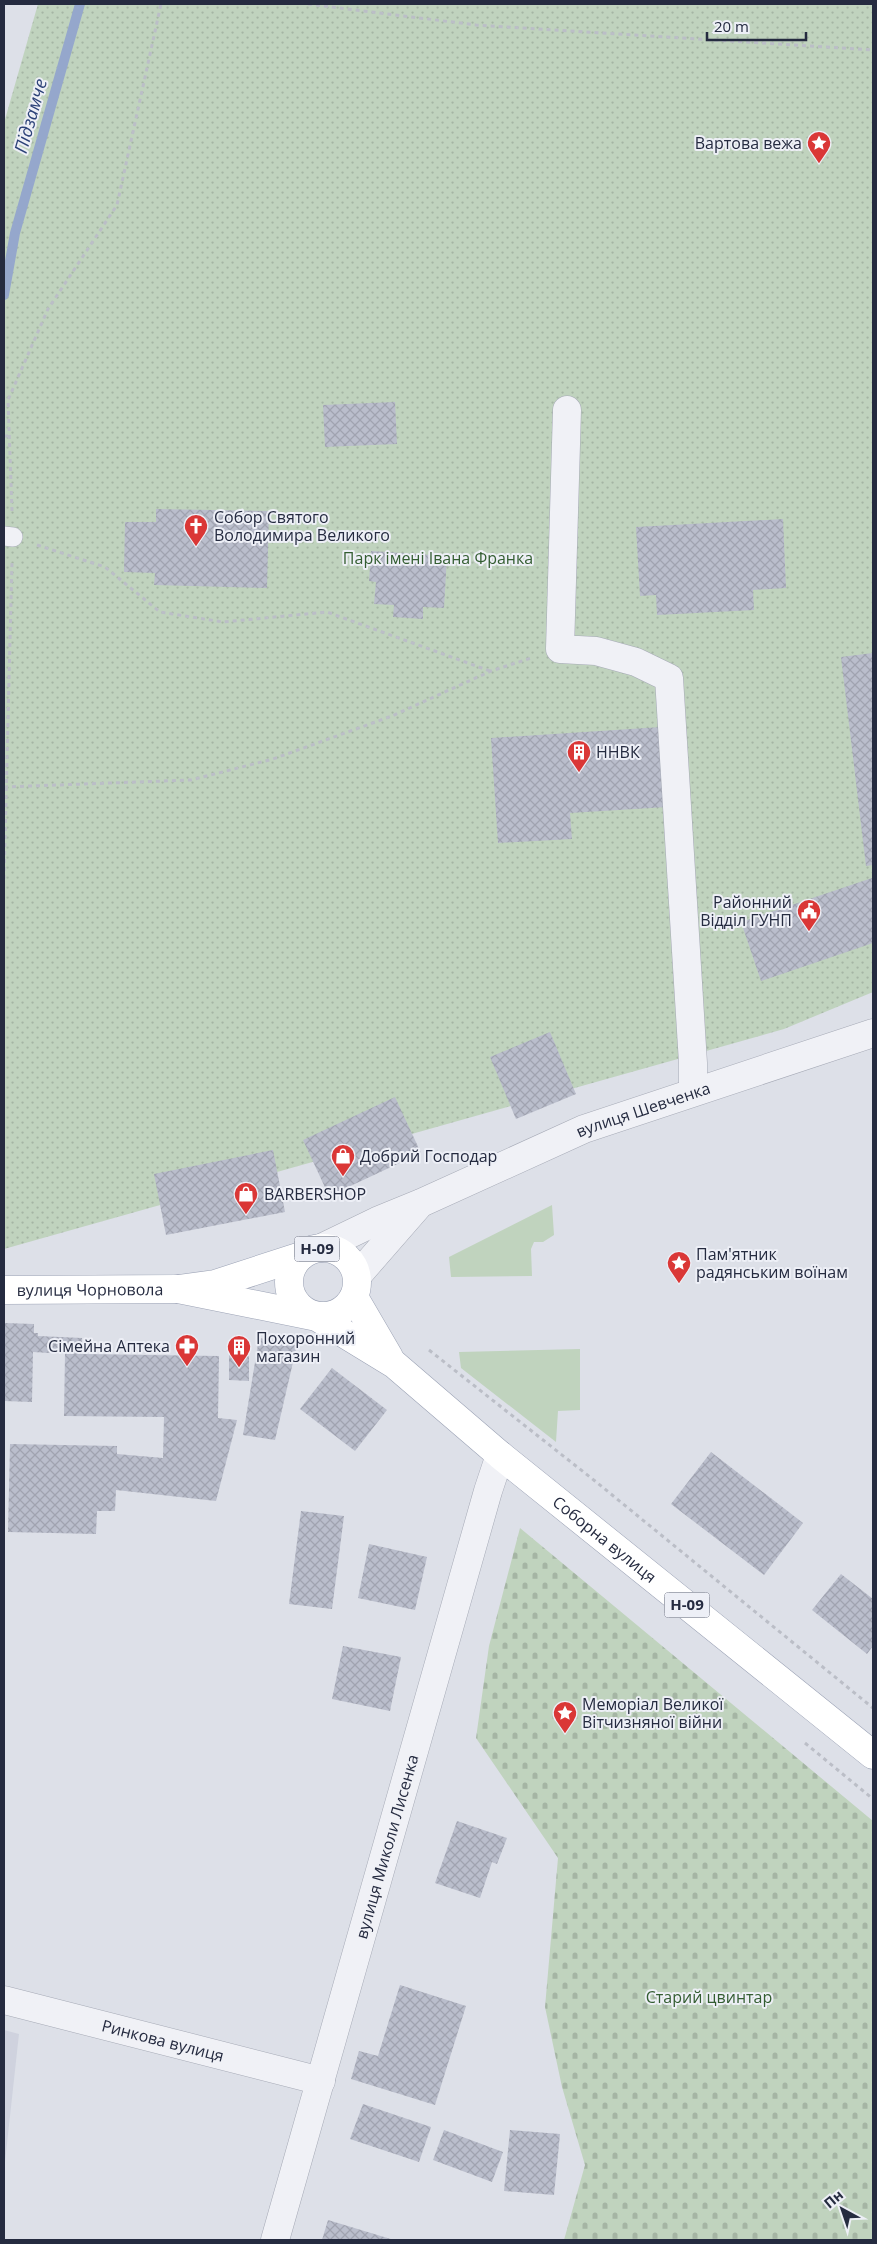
<svg xmlns="http://www.w3.org/2000/svg" width="877" height="2244" font-family="'Open Sans',sans-serif">
	<defs>
		<pattern id="cemetery-stones" width="16" height="16" patternUnits="userSpaceOnUse" patternTransform="scale(1.25)"><rect width="16" height="16" fill="#c0d3be"/><path d="M2 7V4a2 2 0 0 1 4 0v3zM10 15v-3a2 2 0 0 1 4 0v3z" fill="#a5b5a4"/></pattern>
		<pattern id="park-dots" width="8" height="8" patternUnits="userSpaceOnUse" patternTransform="scale(1.25)"><rect width="8" height="8" fill="#c0d3be"/><path d="M2 2h.1M6 6h.1" fill="none" stroke="#a5b5a4" stroke-width="1.8" stroke-linecap="round"/></pattern>
		<pattern id="building-cross-hatch" width="8" height="8" patternUnits="userSpaceOnUse" patternTransform="scale(1.25)"><rect width="8" height="8" fill="#babecc"/><path d="M0 0l8 8M0 8l8-8" fill="none" stroke="#a0a3b0"/></pattern>
	</defs>
	<rect width="100%" height="100%" fill="#dde0e8"/>
	<path fill="#cfd2de" d="M4,2030L19,2034L4,2171Z"/>
	<g fill="#c0d3be">
		<path d="M552,1205L554,1235L543,1242H534L531,1249L532,1276L451,1277L449,1257Z"/>
		<path d="M580,1349V1410L558,1411L556,1442L461,1368L459,1352Z"/>
	</g>
	<path fill="url(#cemetery-stones)" d="M520,1528L873,1821V2240H564L585,2165L562,2087L545,2007L558,1858L476,1738L489,1646Z"/>
	<path fill="url(#park-dots)" d="M38,4H873V992L784,1029L4,1249V123Z"/>
	<g fill="none" stroke-linecap="round" stroke-linejoin="round">
		<path stroke="#95a7cc" stroke-width="10" d="M4,295L15,233L80,4"/>
	</g>
	<g fill="url(#building-cross-hatch)">
		<path d="M395,402L397,444L325,447L323,405Z"/>
		<path d="M156,509L269,511L267,588L154,585L155,573L124,572L125,522H156Z"/>
		<path d="M783,519L786,588L753,590L754,610L657,615L656,595L640,596L636,527Z"/>
		<path d="M371,551L447,556L444,608L423,607V619L393,617L394,605L374,604L376,582L369,581Z"/>
		<path d="M873,653V865L866,866L841,657Z"/>
		<path d="M661,727L667,807L570,813L572,839L498,843L491,738Z"/>
		<path d="M872,878L873,943L761,981L741,922Z"/>
		<path d="M550,1032L576,1094L516,1119L490,1057Z"/>
		<path d="M395,1097L421,1153L329,1196L303,1140Z"/>
		<path d="M273,1150L285,1212L166,1235L154,1174Z"/>
		<path d="M4,1323L34,1324V1333H38V1336L82,1338L81,1354L219,1356L218,1418L237,1420L216,1501L116,1490L115,1511H97L96,1534L8,1532L10,1444L117,1446V1454L163,1458L164,1417L64,1416L65,1354L33,1352L32,1402L4,1401Z"/>
		<path d="M259,1338L297,1345L275,1440L243,1435Z"/>
		<path d="M229,1355L249,1356V1381L229,1380Z"/>
		<path d="M332,1368L387,1410L355,1451L300,1409Z"/>
		<path d="M711,1452L803,1523L764,1575L671,1504Z"/>
		<path d="M301,1511L344,1516L332,1609L289,1604Z"/>
		<path d="M369,1544L427,1557L415,1610L358,1598Z"/>
		<path d="M841,1574L873,1599V1646L867,1654L812,1610Z"/>
		<path d="M343,1646L401,1657L390,1711L332,1699Z"/>
		<path d="M457,1821L507,1838L497,1864L492,1862L480,1898L435,1883Z"/>
		<path d="M400,1985L466,2006L435,2105L351,2079L359,2051L378,2056Z"/>
		<path d="M363,2104L431,2127L419,2162L350,2139Z"/>
		<path d="M444,2130L503,2152L492,2182L433,2160Z"/>
		<path d="M510,2130L560,2134L554,2195L504,2191Z"/>
		<path d="M328,2220L394,2240H322Z"/>
	</g>
	<g fill="none" stroke-linecap="round" stroke-linejoin="round">
		<g stroke="#a6aab6" stroke-width="20">
			<path id="service" d="M4,536L13,537"/>
		</g>
		<g stroke="#a6aab6" stroke-width="29">
			<g id="minor">
				<path d="M567,410L560,649L596,651L636,662L669,678L693,1063V1092"/>
				<path id="s1" d="M4,2000L321,2081"/>
				<path id="s2" d="M275,2240L488,1491L500,1455"/>
			</g>
		</g>
		<g stroke="#a6aab6" stroke-width="29">
			<g id="tertiary">
				<path id="s3" d="M321,1248L377,1221L421,1203L584,1129L873,1033"/>
				<path d="M357,1276L418,1206"/>
			</g>
		</g>
		<g stroke="#9ba2b5" stroke-width="29">
			<g id="primary">
				<circle cx="323" cy="1282" r="34"/>
				<path id="s4" d="M178,1289L317,1317L394,1364L500,1455L873,1755"/>
				<path id="s5" d="M4,1290L178,1289L215,1284L301,1256"/>
				<path d="M354,1297L389,1357"/>
			</g>
		</g>
		<g stroke="#bbbec7" stroke-width="3" stroke-dasharray="4 4" stroke-linecap="butt">
			<path d="M308,4L476,25L873,50"/>
			<path d="M4,436H10"/>
			<path d="M12,511L8,400L48,309L117,205L161,4"/>
			<path d="M37,545L105,567L160,612L223,622L327,612L490,671"/>
			<path d="M4,787L191,780L273,759L392,716L491,671L531,658"/>
			<path d="M4,879L12,562"/>
			<path d="M429,1350L595,1481L873,1708"/>
			<path d="M805,1743L873,1799"/>
		</g>
		<use href="#service" stroke="#f0f1f6" stroke-width="19"/>
		<use href="#minor" stroke="#f0f1f6" stroke-width="28"/>
		<use href="#tertiary" stroke="#f0f1f6" stroke-width="28"/>
		<use href="#primary" stroke="#fff" stroke-width="28"/>
	</g>
	<defs>
		<g id="sight-pin" transform="scale(1.25)"><path d="M0 17L-7.5 6A9.5 9.5 0 1 1 7.5 6Z" fill="#da3736" stroke="#edeff6"/><path d="M0-6L1.8-2.2L6-1.7L2.9 1.2L3.7 5.4L0 3.3L-3.7 5.4L-2.9 1.2L-6-1.7L-1.8-2.2Z" fill="#fff"/></g>
		<g id="church-pin" transform="scale(1.25)"><path d="M0 17L-7.5 6A9.5 9.5 0 1 1 7.5 6Z" fill="#da3736" stroke="#edeff6"/><path d="M-1.2-6h2.4v3.5h3.3v2.4h-3.3V6h-2.4V-.1h-3.3v-2.4h3.3Z" fill="#fff"/></g>
		<g id="building-pin" transform="scale(1.25)"><path d="M0 17L-7.5 6A9.5 9.5 0 1 1 7.5 6Z" fill="#da3736" stroke="#edeff6"/><path d="M-4-6H4V6H1V3H-1V6H-4ZM-2.5-4.3h1.7v1.8h-1.7ZM.8-4.3h1.7v1.8H.8ZM-2.5-1h1.7V.8h-1.7ZM.8-1h1.7V.8H.8Z" fill="#fff"/></g>
		<g id="civic-pin" transform="scale(1.25)"><path d="M0 17L-7.5 6A9.5 9.5 0 1 1 7.5 6Z" fill="#da3736" stroke="#edeff6"/><path d="M-.6-6.5H3V-4.5H.6V-3L4-1V1h2V6H-6V1h2V-1L-.6-3ZM-1.2 2.5V6h2.4V2.5Z" fill="#fff"/></g>
		<g id="shop-pin" transform="scale(1.25)"><path d="M0 17L-7.5 6A9.5 9.5 0 1 1 7.5 6Z" fill="#da3736" stroke="#edeff6"/><path d="M-5-2.5h2.3a2.7 3.5 0 0 1 5.4 0H5L5.5 6h-11ZM-1.5-2.5h3a1.5 2.3 0 0 0-3 0Z" fill="#fff"/></g>
		<g id="pharmacy-pin" transform="scale(1.25)"><path d="M0 17L-7.5 6A9.5 9.5 0 1 1 7.5 6Z" fill="#da3736" stroke="#edeff6"/><path d="M-2-6h4v4h4v4h-4v4h-4v-4h-4v-4h4Z" fill="#fff"/></g>
	</defs>
	<g fill-rule="evenodd">
		<use href="#sight-pin" x="819" y="143"/>
		<use href="#church-pin" x="196" y="526"/>
		<use href="#building-pin" x="579" y="752"/>
		<use href="#civic-pin" x="809" y="911"/>
		<use href="#shop-pin" x="343" y="1156"/>
		<use href="#shop-pin" x="246" y="1194"/>
		<use href="#sight-pin" x="679" y="1263"/>
		<use href="#pharmacy-pin" x="187" y="1346"/>
		<use href="#building-pin" x="239" y="1347"/>
		<use href="#sight-pin" x="565" y="1713"/>
	</g>
	<g text-anchor="middle" stroke-width="4" stroke-linejoin="round" paint-order="stroke">
		<g fill="#edeff6" stroke="#616677" stroke-width="1">
			<rect x="294.5" y="1236.5" width="45" height="25" rx="4"/>
			<rect x="664.5" y="1592.5" width="45" height="25" rx="4"/>
		</g>
		<g font-size="15" font-weight="bold" fill="#252b40">
			<text x="317" y="1254">Н-09</text>
			<text x="687" y="1610">Н-09</text>
		</g>
		<g font-size="16" fill="#252b40" stroke="#edeff6" text-anchor="start">
			<text x="802" y="149" text-anchor="end">Вартова вежа</text>
			<text x="214" y="523">Собор Святого<tspan x="214" dy="18">Володимира Великого</tspan></text>
			<text x="596" y="758">ННВК</text>
			<text x="792" y="908" text-anchor="end">Районний<tspan x="792" dy="18">Відділ ГУНП</tspan></text>
			<text x="360" y="1162">Добрий Господар</text>
			<text x="264" y="1200">BARBERSHOP</text>
			<text x="696" y="1260">Пам'ятник<tspan x="696" dy="18">радянським воїнам</tspan></text>
			<text x="256" y="1344">Похоронний<tspan x="256" dy="18">магазин</tspan></text>
			<text x="170" y="1352" text-anchor="end">Сімейна Аптека</text>
			<text x="582" y="1710">Меморіал Великої<tspan x="582" dy="18">Вітчизняної війни</tspan></text>
		</g>
		<g font-size="16" fill="#335d31" stroke="#edeff6">
			<text x="438" y="564">Парк імені Івана Франка</text>
			<text x="709" y="2003">Старий цвинтар</text>
		</g>
		<g font-size="16" fill="#252b40" stroke="#edeff6">
			<text dy="6" stroke="none"><textPath href="#s3" startOffset="351">вулиця Шевченка</textPath></text>
			<text dy="6" stroke="none"><textPath href="#s5" startOffset="86">вулиця Чорновола</textPath></text>
			<text dy="6" stroke="none"><textPath href="#s4" startOffset="506">Соборна вулиця</textPath></text>
			<text dy="6" stroke="none"><textPath href="#s2" startOffset="409">вулиця Миколи Лисенка</textPath></text>
			<text dy="6" stroke="none"><textPath href="#s1" startOffset="164">Ринкова вулиця</textPath></text>
		</g>
		<g font-size="18" font-style="italic" fill="#2c4278" stroke="#edeff6">
			<text transform="translate(31 116) rotate(-74)" y="6">Підзамче</text>
		</g>
	</g>
	<rect width="877" height="2244" fill="none" stroke="#252b40" stroke-width="10"/>
	<g transform="translate(842 2209) rotate(320)" stroke="#edeff6" stroke-width="4" paint-order="stroke">
	<path d="M0-4L9 19L0 12L-9 19Z" fill="#252b40"/>
	<text y="-8" font-size="14" font-weight="bold" text-anchor="middle" fill="#252b40">Пн</text>
	</g>
	<path d="M707 32v8h99v-8" fill="none" stroke="#252b40" stroke-width="2.5"/>
	<text x="714" y="32" font-size="15" fill="#252b40" stroke="#edeff6" stroke-width="4" paint-order="stroke">20 m</text>
</svg>
